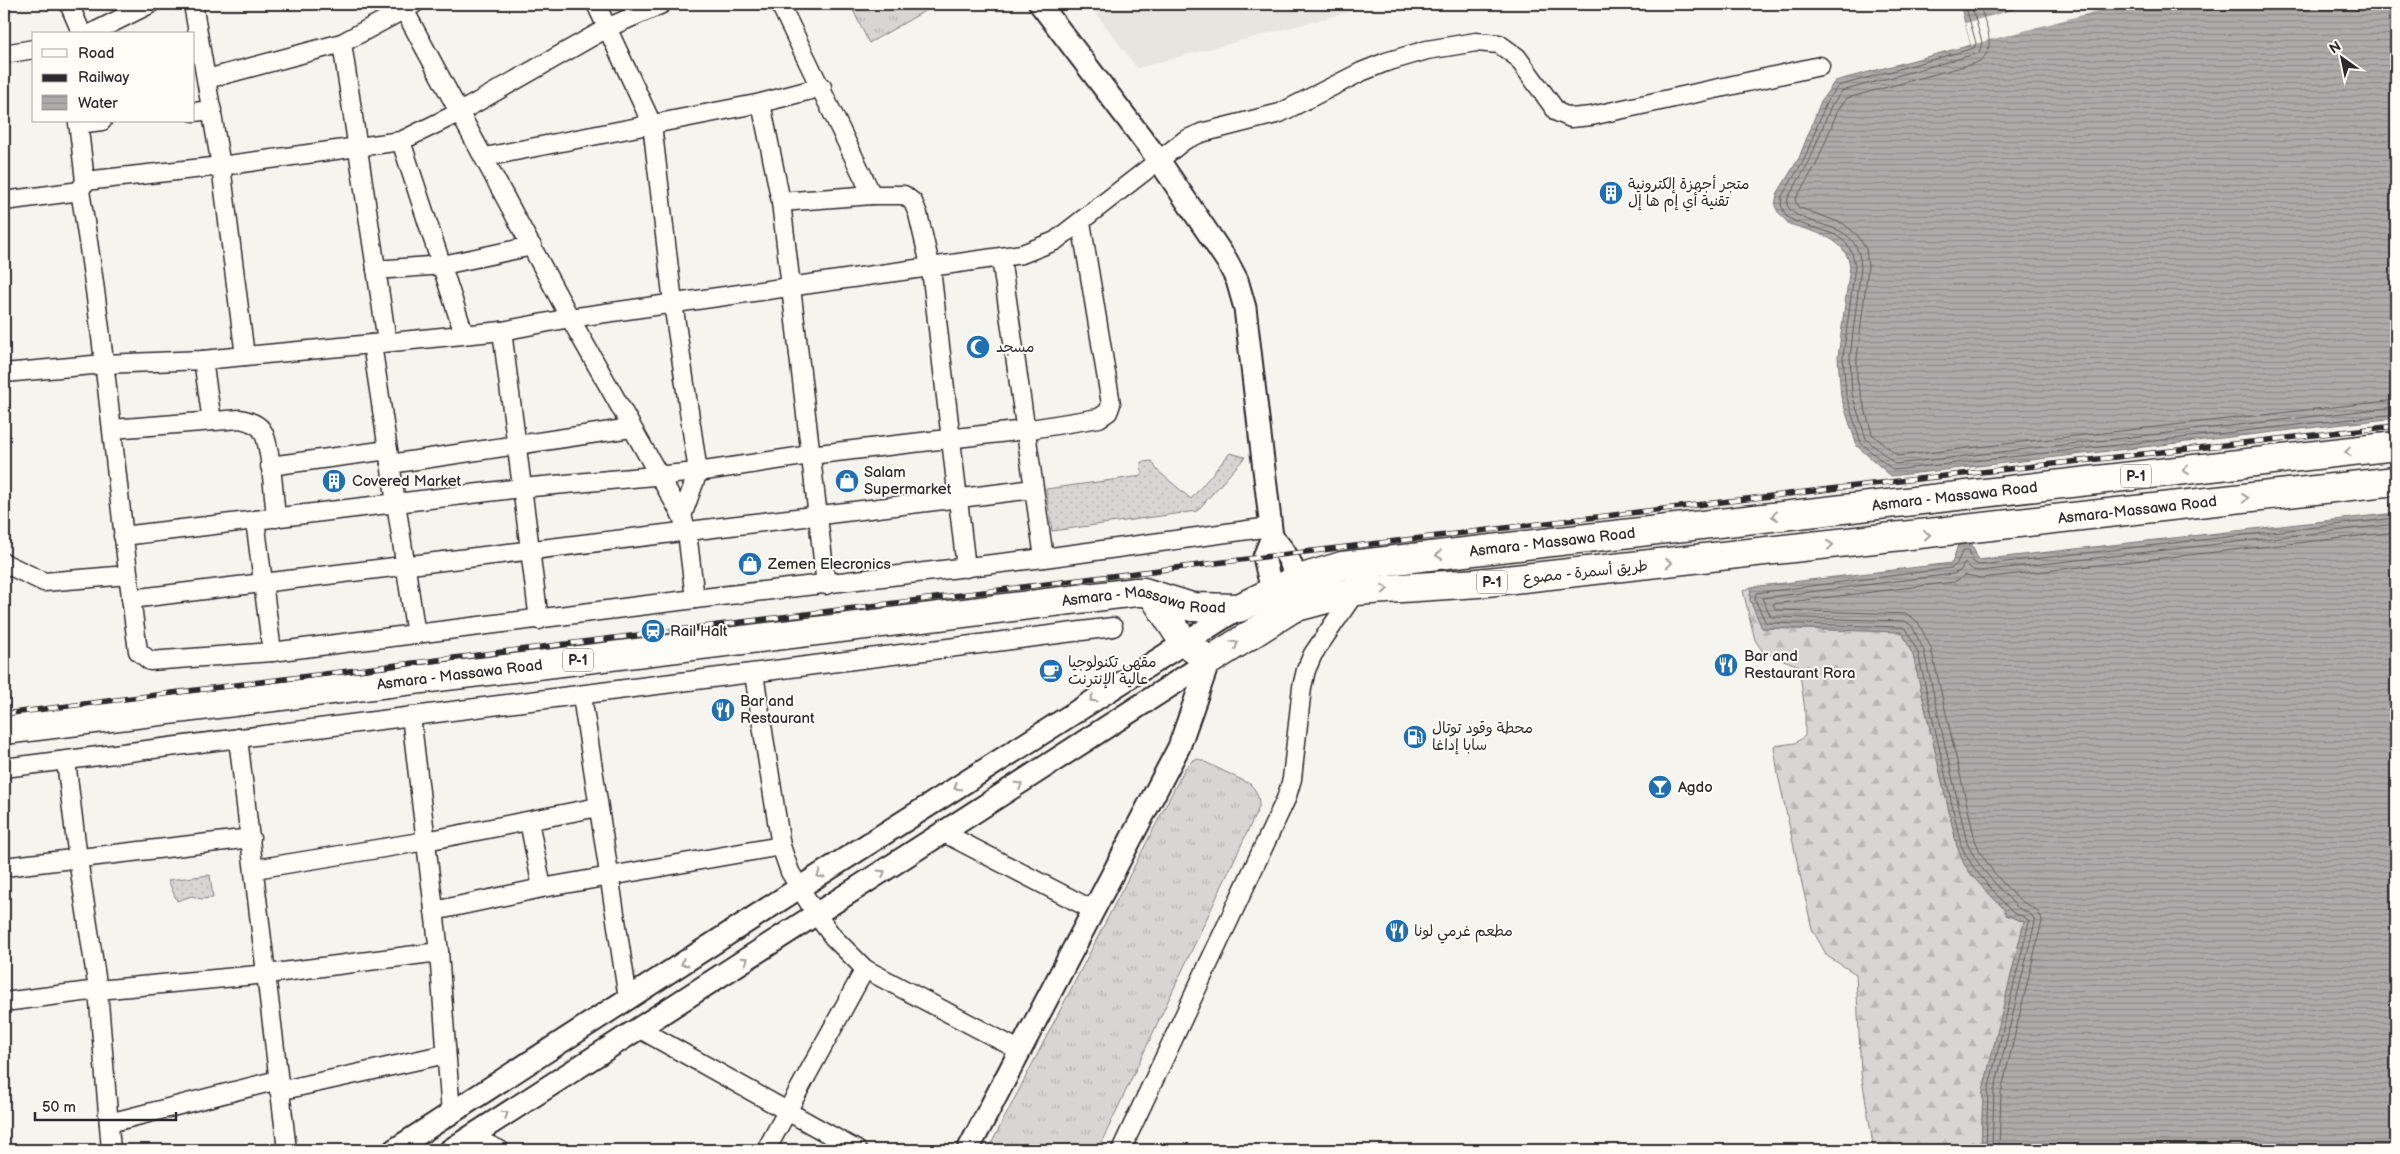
<svg xmlns="http://www.w3.org/2000/svg" width="2400" height="1154" font-family="'Balsamiq Sans','Playpen Sans Arabic',sans-serif">
	<defs>
		<pattern id="grass-tufts" width="24" height="20" patternUnits="userSpaceOnUse" patternTransform="scale(1.25)"><rect width="24" height="20" fill="#d7d6d2"/><path d="M3 7l-1-3M5 7V3M7 7l1-3M15 17l-1-3M17 17v-4M19 17l1-3" fill="none" stroke="#b9b8b4"/></pattern>
		<pattern id="forest-firs" width="22" height="20" patternUnits="userSpaceOnUse" patternTransform="scale(1.25)"><rect width="22" height="20" fill="#d7d6d2"/><path d="M5 1l3.5 6h-7zM16 11l3.5 6h-7z" fill="#b9b8b4"/></pattern>
		<pattern id="garden-dots" width="8" height="8" patternUnits="userSpaceOnUse" patternTransform="scale(1.25)"><rect width="8" height="8" fill="#d7d6d2"/><path d="M2 2h.1M6 6h.1" fill="none" stroke="#b9b8b4" stroke-width="1.8" stroke-linecap="round"/></pattern>
		<pattern id="water-rules" width="6" height="5" patternUnits="userSpaceOnUse" patternTransform="scale(1.25)"><rect width="6" height="5" fill="#adaca9"/><path d="M0 2.5h6" fill="none" stroke="#8d8c8a"/></pattern>
	</defs>
	<rect width="100%" height="100%" fill="#f5f4ef"/>
	<filter id="ink" filterUnits="userSpaceOnUse"><feTurbulence type="fractalNoise" baseFrequency=".02" numOctaves="2"/><feDisplacementMap in="SourceGraphic" scale="10" xChannelSelector="R" yChannelSelector="G"/><feConvolveMatrix kernelMatrix="1 2 1 2 8 2 1 2 1" color-interpolation-filters="sRGB"/></filter>
	<g filter="url(#ink)">
		<path fill="#e6e5e0" d="M1089,4H1379L1137,68Z"/>
		<g fill="url(#grass-tufts)" stroke="#81807e">
			<path d="M850,4H937L869,43Z"/>
			<path d="M1199,759L1250,784C1257,791 1259,797 1259,807L1098,1150H988L1185,768L1193,760Z"/>
		</g>
		<path fill="url(#forest-firs)" stroke="#81807e" d="M1751,587L1750,600L1762,628L1902,632L1913,655L1957,846L1964,864L1973,877L2004,909L2006,915L2024,922L1983,1091L1981,1150H1874L1861,1073L1856,974L1827,956L1812,929L1778,775L1774,746L1795,743L1805,736V711L1799,666L1763,652L1755,640L1743,591Z"/>
		<g fill="url(#garden-dots)" stroke="#81807e">
			<path d="M1230,453L1245,457L1197,511L1052,531L1046,489L1142,476L1141,462L1152,461L1157,470L1191,499Z"/>
			<path d="M210,875L213,898L201,899L192,896L177,901L168,880Z"/>
		</g>
		<g fill="url(#water-rules)" stroke="#797877">
			<path d="M1960,4H2396V418L1891,476L1857,446L1841,397L1838,357L1850,266C1845,236 1813,232 1789,224L1778,212L1775,206L1777,194L1799,158L1821,101L1835,81L1971,45Z"/>
			<path d="M2396,513V1150H1981L1983,1091L2024,922L2006,915L2004,909L1973,877L1964,864L1957,846L1913,655L1902,632L1762,628L1750,600L1751,587L1952,563L1958,545L1972,544L1978,560Z"/>
		</g>
		<path fill="#f5f4ef" d="M2035,4H2123L1971,45L1965,23Z"/>
		<g fill="none" stroke-linecap="round" stroke-linejoin="round">
			<g stroke="#5f5f5d" stroke-width="1">
				<path d="M1965,4L1976,43L1974,48L1838,86L1826,103L1804,160L1782,196L1781,205L1786,216C1811,234 1850,224 1855,266L1843,357L1846,395L1861,443L1893,470L2396,414"/>
				<path d="M1971,4L1982,42L1979,53L1842,91L1831,106L1809,162L1788,198L1787,205L1791,211C1818,231 1858,220 1861,267L1850,357L1852,394L1866,439L1895,464L2396,407"/>
				<path d="M1979,4C1985,23 2000,52 1976,63L1847,98L1838,110L1816,165L1795,200L1798,207L1844,224L1857,235L1866,249L1868,267L1857,358V380L1872,434L1898,456L2396,400"/>
				<path d="M1986,1150L1988,1091L2029,922C2025,914 2015,916 2010,910C1992,888 1972,871 1961,845L1918,653L1907,630L1903,627L1766,623L1755,600L1756,593L1952,568L1956,565L1963,550H1969L1973,562L1979,565L2396,518"/>
				<path d="M1992,1150L1994,1092L2035,922C2032,910 2021,912 2015,905C1997,885 1978,868 1967,843L1924,651L1912,626L1905,621L1771,617L1762,598L1953,574L1960,571L1965,563L1973,570L1980,571L2396,524"/>
				<path d="M1999,1150L2001,1093L2042,921C2039,906 2030,908 2020,900C2003,885 1983,862 1975,840L1931,648L1918,622L1907,614L1776,610L1773,604L1954,582L1966,575L1981,578L2396,532"/>
			</g>
			<g stroke="#2b2b2b" stroke-width="21">
				<g id="minor">
					<path d="M69,4L82,34"/>
					<path d="M193,4L221,166L245,356"/>
					<path d="M401,4L570,318L682,516L687,532L695,599"/>
					<path d="M596,4L652,124L673,303L698,472L682,516"/>
					<path d="M780,4L872,195"/>
					<path d="M90,34L150,4"/>
					<path d="M342,43L387,342"/>
					<path d="M4,54L34,49"/>
					<path d="M207,79L342,43L414,4"/>
					<path d="M761,103L781,202L826,585"/>
					<path d="M194,112L212,110"/>
					<path d="M78,121L85,181L80,191C106,344 117,498 138,651L150,661L272,652L695,599L1044,558L1270,527"/>
					<path d="M78,124L102,121"/>
					<path d="M401,141L464,334"/>
					<path d="M485,157L761,103L822,87"/>
					<path d="M85,181L221,166L401,141L458,113L609,27L662,4"/>
					<path d="M4,201L80,191"/>
					<path d="M781,202L872,195H904L913,202L918,214L931,269L966,568"/>
					<path d="M1001,258L1044,558"/>
					<path d="M376,270L443,265L532,246"/>
					<path d="M502,331L539,620"/>
					<path d="M372,344L416,635"/>
					<path d="M203,360L212,421"/>
					<path d="M4,373L104,364L203,360L372,344L502,331L570,318L1022,254L1055,241L1185,140L1201,133L1280,113L1361,72L1386,62L1427,50L1476,42L1499,44L1517,57L1557,112L1571,118L1591,116L1820,66"/>
					<path d="M112,429L240,419C249,421 259,424 263,432C271,446 274,499 276,518"/>
					<path d="M390,464L631,428"/>
					<path d="M270,466L388,450"/>
					<path d="M255,520L272,652"/>
					<path d="M123,536L521,488L698,472L810,455L1025,430L1099,418L1108,412L1111,404L1081,222"/>
					<path d="M4,563L44,582L128,575"/>
					<path d="M131,599L1034,489"/>
					<path d="M754,674L781,846L790,872L816,914L833,937L865,969L1019,1050"/>
					<path d="M582,696L628,999"/>
					<path d="M411,716L439,952L451,1114"/>
					<path d="M238,738L287,1150"/>
					<path d="M66,761L78,859L98,990L111,1150"/>
					<path d="M4,768L1113,627"/>
					<path d="M529,821L542,888"/>
					<path d="M944,833L1093,910"/>
					<path d="M4,867L251,838"/>
					<path d="M255,869L426,841L598,807"/>
					<path d="M434,911L542,888L781,846"/>
					<path d="M4,1002L98,990L267,974L439,952"/>
					<path d="M640,1029L857,1150"/>
					<path d="M279,1091L446,1054"/>
					<path d="M109,1123L278,1080"/>
					<path d="M471,1137L500,1150"/>
					<path d="M766,1150L865,969"/>
					<path d="M1121,1150L1286,799L1292,779L1302,687L1306,670L1313,654L1356,591"/>
				</g>
			</g>
			<g stroke="#2b2b2b" stroke-width="25">
				<g id="tertiary">
					<path d="M1040,4L1158,159L1227,261L1237,280L1245,308L1272,537C1289,555 1297,569 1294,595"/>
					<path d="M1272,537L1264,557L1272,591L1284,601"/>
					<path d="M394,1150L799,888L1239,608"/>
					<path d="M450,1150L1209,661"/>
					<path d="M968,1150L1179,747L1209,661"/>
				</g>
			</g>
			<g stroke="#2b2b2b" stroke-width="31">
				<g id="trunk">
					<path id="s1" d="M1153,595L1183,641L1209,661L1293,608L1356,591L1478,583L2396,481"/>
					<path id="s2" d="M4,730L1136,592H1144L1192,607L1239,608L1296,580L1342,566L2396,446"/>
				</g>
			</g>
			<use href="#minor" stroke="#fdfcf7" stroke-width="18"/>
			<use href="#tertiary" stroke="#fdfcf7" stroke-width="21"/>
			<use href="#trunk" stroke="#fdfcf7" stroke-width="28"/>
			<g stroke="#2b2b2b" stroke-width="5.5">
				<path id="rail" d="M4,714L1288,554L1872,484L2396,426"/>
			</g>
			<use href="#rail" stroke="#fdfcf7" stroke-width="4" stroke-dasharray="11" stroke-linecap="butt"/>
		</g>
		<defs><path id="oneway-chevron" d="M-2-3.5L2.5 0L-2 3.5" fill="none" stroke-width="1.6" stroke-linecap="round" stroke-linejoin="round" transform="scale(1.25)"/></defs>
		<g stroke="#9e9e9b">
			<use href="#oneway-chevron" transform="translate(2348 452) rotate(174)"/>
			<use href="#oneway-chevron" transform="translate(2186 470) rotate(174)"/>
			<use href="#oneway-chevron" transform="translate(2245 498) rotate(-6)"/>
			<use href="#oneway-chevron" transform="translate(1775 516) rotate(173)"/>
			<use href="#oneway-chevron" transform="translate(1927 535) rotate(-6)"/>
			<use href="#oneway-chevron" transform="translate(1830 545) rotate(-6)"/>
			<use href="#oneway-chevron" transform="translate(1439 555) rotate(173)"/>
			<use href="#oneway-chevron" transform="translate(1669 563) rotate(-6)"/>
			<use href="#oneway-chevron" transform="translate(1385 589) rotate(-4)"/>
			<use href="#oneway-chevron" transform="translate(1235 644) rotate(-32)"/>
			<use href="#oneway-chevron" transform="translate(1093 699) rotate(147)"/>
			<use href="#oneway-chevron" transform="translate(1019 785) rotate(-33)"/>
			<use href="#oneway-chevron" transform="translate(957 787) rotate(147)"/>
			<use href="#oneway-chevron" transform="translate(882 873) rotate(-32)"/>
			<use href="#oneway-chevron" transform="translate(820 875) rotate(147)"/>
			<use href="#oneway-chevron" transform="translate(745 960) rotate(-33)"/>
			<use href="#oneway-chevron" transform="translate(684 963) rotate(147)"/>
			<use href="#oneway-chevron" transform="translate(505 1114) rotate(-33)"/>
		</g>
	</g>
	<defs>
		<g id="building-disc" transform="scale(1.25)"><circle r="9.5" fill="#1f6fb2" stroke="#fdfcf7"/><path d="M-4-6H4V6H1V3H-1V6H-4ZM-2.5-4.3h1.7v1.8h-1.7ZM.8-4.3h1.7v1.8H.8ZM-2.5-1h1.7V.8h-1.7ZM.8-1h1.7V.8H.8Z" fill="#fff"/></g>
		<g id="mosque-disc" transform="scale(1.25)"><circle r="9.5" fill="#1f6fb2" stroke="#fdfcf7"/><path d="M3.5-4.9A6 6 0 1 0 3.5 4.9A5 5 0 1 1 3.5-4.9Z" fill="#fff"/></g>
		<g id="shop-disc" transform="scale(1.25)"><circle r="9.5" fill="#1f6fb2" stroke="#fdfcf7"/><path d="M-5-2.5h2.3a2.7 3.5 0 0 1 5.4 0H5L5.5 6h-11ZM-1.5-2.5h3a1.5 2.3 0 0 0-3 0Z" fill="#fff"/></g>
		<g id="station-disc" transform="scale(1.25)"><circle r="9.5" fill="#1f6fb2" stroke="#fdfcf7"/><path d="M-3-6H3Q5-6 5-4V2Q5 4 3 4L4.5 6H3L1.5 4h-3L-3 6H-4.5L-3 4Q-5 4-5 2V-4Q-5-6-3-6ZM-3.5-4v3h7v-3ZM-3.5 1v1.5H-2V1ZM2 1v1.5H3.5V1Z" fill="#fff"/></g>
		<g id="restaurant-disc" transform="scale(1.25)"><circle r="9.5" fill="#1f6fb2" stroke="#fdfcf7"/><path d="M-5-6h1v4h1v-4h1v4h1v-4h1v5L-1.5 .5V6h-2V.5L-5-1ZM5-6V6H3V1.5H1.5Q1.5-4 5-6Z" fill="#fff"/></g>
		<g id="cafe-disc" transform="scale(1.25)"><circle r="9.5" fill="#1f6fb2" stroke="#fdfcf7"/><path d="M-5.5-4.5H6V0H3Q3 3.5 0 3.5H-2.5Q-5.5 3.5-5.5 0ZM3-3.2v2h1.7v-2ZM-6 4.5H4V6H-6Z" fill="#fff"/></g>
		<g id="fuel-disc" transform="scale(1.25)"><circle r="9.5" fill="#1f6fb2" stroke="#fdfcf7"/><path d="M-5.5-6h7V0h2V4h1.3V-2.5L3-4.5l.8-.8L6-3V5H2.5V1h-1V6h-7ZM-4.2-4.7v3.2H.2V-4.7Z" fill="#fff"/></g>
		<g id="bar-disc" transform="scale(1.25)"><circle r="9.5" fill="#1f6fb2" stroke="#fdfcf7"/><path d="M-6-5H6L.8 .8V4.5H3.5V6h-7V4.5H-.8V.8Z" fill="#fff"/></g>
	</defs>
	<g fill-rule="evenodd">
		<use href="#building-disc" x="1611" y="193"/>
		<use href="#mosque-disc" x="978" y="347"/>
		<use href="#building-disc" x="334" y="481"/>
		<use href="#shop-disc" x="847" y="481"/>
		<use href="#shop-disc" x="750" y="564"/>
		<use href="#station-disc" x="653" y="631"/>
		<use href="#restaurant-disc" x="1726" y="665"/>
		<use href="#cafe-disc" x="1051" y="671"/>
		<use href="#restaurant-disc" x="723" y="710"/>
		<use href="#fuel-disc" x="1415" y="737"/>
		<use href="#bar-disc" x="1660" y="787"/>
		<use href="#restaurant-disc" x="1397" y="931"/>
	</g>
	<g text-anchor="middle" stroke-width="4" stroke-linejoin="round" paint-order="stroke">
		<g fill="#fdfcf7" stroke="#6a6a68" stroke-width="1">
			<rect x="2121" y="464.5" width="30" height="23" rx="4"/>
			<rect x="1477" y="570.5" width="30" height="23" rx="4"/>
			<rect x="563" y="648.5" width="30" height="23" rx="4"/>
		</g>
		<g font-size="14" font-weight="bold" fill="#2b2b2b">
			<text x="2136" y="481">P-1</text>
			<text x="1492" y="587">P-1</text>
			<text x="578" y="665">P-1</text>
		</g>
		<g font-size="15" fill="#2b2b2b" stroke="#fdfcf7" text-anchor="start">
			<text x="1628" y="189">متجر أجهزة إلكترونية<tspan x="1628" dy="17">تقنية أي إم ها إل</tspan></text>
			<text x="996" y="352">مسجد</text>
			<text x="864" y="477">Salam<tspan x="864" dy="17">Supermarket</tspan></text>
			<text x="352" y="486">Covered Market</text>
			<text x="768" y="569">Zemen Elecronics</text>
			<text x="670" y="636">Rail Halt</text>
			<text x="1744" y="661">Bar and<tspan x="1744" dy="17">Restaurant Rora</tspan></text>
			<text x="1068" y="667">مقهى تكنولوجيا<tspan x="1068" dy="17">عالية الإنترنت</tspan></text>
			<text x="740" y="706">Bar and<tspan x="740" dy="17">Restaurant</tspan></text>
			<text x="1432" y="733">محطة وقود توتال<tspan x="1432" dy="17">سابا إداغا</tspan></text>
			<text x="1678" y="792">Agdo</text>
			<text x="1414" y="936">مطعم غرمي لونا</text>
		</g>
		<g font-size="15" fill="#2b2b2b" stroke="#fdfcf7">
			<text dy="5" stroke="none"><textPath href="#s2" startOffset="1974">Asmara - Massawa Road</textPath></text>
			<text dy="5" stroke="none"><textPath href="#s1" startOffset="1038">Asmara-Massawa Road</textPath></text>
			<text dy="5" stroke="none"><textPath href="#s2" startOffset="1569">Asmara - Massawa Road</textPath></text>
			<text transform="translate(1585 572) rotate(-6)" y="5">طريق أسمرة - مصوع</text>
			<text dy="5" stroke="none"><textPath href="#s2" startOffset="1149">Asmara - Massawa Road</textPath></text>
			<text dy="5" stroke="none"><textPath href="#s2" startOffset="459">Asmara - Massawa Road</textPath></text>
		</g>
	</g>
	<rect width="2400" height="1154" fill="none" stroke="#fdfcf7" stroke-width="20"/>
	<rect x="10" y="10" width="2380" height="1134" fill="none" stroke="#2b2b2b" stroke-width="2" filter="url(#ink)"/>
	<rect x="32" y="32" width="162" height="90" fill="#fdfcf7" stroke="#a9a8a5"/>
	<rect x="42" y="49" width="25" height="8" fill="#fdfcf7" stroke="#a9a8a5"/>
	<text x="78" y="58" font-size="15" fill="#2b2b2b">Road</text>
	<rect x="42" y="74" width="25" height="8" fill="#2b2b2b" stroke="#a9a8a5"/>
	<text x="78" y="82" font-size="15" fill="#2b2b2b">Railway</text>
	<rect x="42" y="95" width="25" height="15" fill="url(#water-rules)" stroke="#a9a8a5"/>
	<text x="78" y="108" font-size="15" fill="#2b2b2b">Water</text>
	<g transform="translate(2342 58) rotate(327)" stroke="#fdfcf7" stroke-width="4" paint-order="stroke">
	<path d="M0-4L9 19L0 12L-9 19Z" fill="#2b2b2b"/>
	<text y="-8" font-size="14" font-weight="bold" text-anchor="middle" fill="#2b2b2b">N</text>
	</g>
	<path d="M35 1112v8h141v-8" fill="none" stroke="#2b2b2b" stroke-width="2.5"/>
	<text x="42" y="1112" font-size="15" fill="#2b2b2b" stroke="#fdfcf7" stroke-width="4" paint-order="stroke">50 m</text>
</svg>
